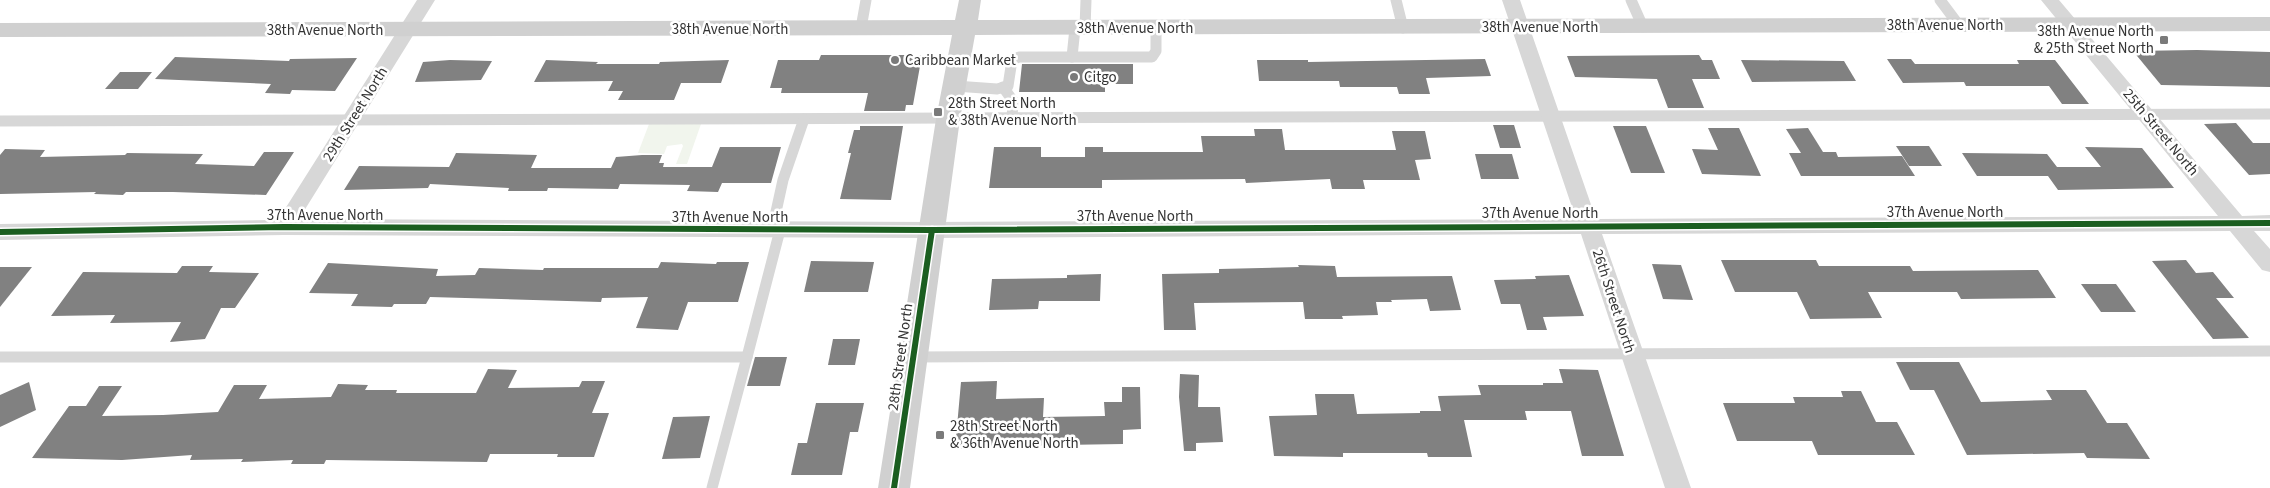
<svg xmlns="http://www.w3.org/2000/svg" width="2270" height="488" font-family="'Source Sans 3',sans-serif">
	<rect width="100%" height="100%" fill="#fff"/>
	<path fill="#f1f5ed" d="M649,124H701L687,164H676L683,146L682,144L667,146L664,154L638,153Z"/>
	<g fill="#818181">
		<path d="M2197,50L2270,52V87L2161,85L2133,51Z"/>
		<path d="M821,55H922L913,105H906L905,111H864L868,93H781L782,88H770L778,60H819Z"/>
		<path d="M1699,55L1702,60H1712L1720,79H1692L1704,108H1668L1657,79L1575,77L1567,56Z"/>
		<path d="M175,57L289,61L290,59L357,58L335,91L292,90L290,94L265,93L271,84L155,79Z"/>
		<path d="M1485,59L1491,76L1426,78L1430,94H1399L1397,87H1340L1339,81H1259L1257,60H1308V62Z"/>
		<path d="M1887,59H1911L1915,64H2019L2017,60H2055L2089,104H2062L2049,86H1966L1964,82L1903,83Z"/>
		<path d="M450,60L492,61L481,80L415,82L423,62Z"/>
		<path d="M546,60L598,62L596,64H659L660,62L729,60L721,83H681L674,100H618L623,91H608L613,81L534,82Z"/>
		<path d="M1741,60L1844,61L1856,81L1752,82Z"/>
		<path d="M1022,64H1133V84H1105V92H1019Z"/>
		<path d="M120,72H152L138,89H105Z"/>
		<path d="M2236,123L2253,143H2270V174L2249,175L2204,124Z"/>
		<path d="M1493,125H1514L1521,148H1500Z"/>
		<path d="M860,126H903L891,200L840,199L851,153H848L854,130H860Z"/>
		<path d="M1613,126H1646L1665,173H1631Z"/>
		<path d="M1708,128H1739L1761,176L1702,174L1692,149L1718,150Z"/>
		<path d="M1808,128L1823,152H1836L1838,157L1902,156L1915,176H1801L1789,153H1801L1786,129Z"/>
		<path d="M1254,129H1282L1285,150H1396L1392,131H1425L1431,159L1415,160L1420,180H1363L1365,189H1332L1330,179L1246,183L1245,179L1102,180V188H989L994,147H1041V157H1085V147H1103V152H1203L1201,136H1255Z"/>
		<path d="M1896,146H1929L1942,166H1909Z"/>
		<path d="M720,147H781L771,183H722L718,192L687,191L690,185L620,184L618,189L548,188L547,191H508L509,188L430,184L428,188L344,190L359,166L449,167L456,153L537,155L531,168H611L616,157L642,155H662L659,163H664L663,167H712Z"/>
		<path d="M2085,147L2142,148L2174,188L2058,190L2048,176H1977L1962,153L2047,154L2057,167H2101Z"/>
		<path d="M5,149L45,150L40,157L125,155L127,153L203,154L195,164L254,166L264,152H294L266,195L173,192H126L123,195L94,194L96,192L0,194V155Z"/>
		<path d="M1475,154H1512L1519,179H1481Z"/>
		<path d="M1721,260H1816L1819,266H1910L1913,271L2038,270L2056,298L1961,299L1957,292H1868L1882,318L1810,319L1797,292H1735Z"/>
		<path d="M2186,260L2196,273L2213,272L2234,298H2216L2249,338L2213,339L2152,261Z"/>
		<path d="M811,261L874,262L868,292H804Z"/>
		<path d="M661,262L716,264L717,262H749L738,302H688L678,330L636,328L648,297L602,298L601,302L430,297L426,304H394L392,307L351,306L358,294L309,293L328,263L438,269L436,276L475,275L479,268L543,270L544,268H658Z"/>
		<path d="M1652,264L1681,265L1693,300L1663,299Z"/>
		<path d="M1298,265L1335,266L1337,277L1452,276L1461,310L1430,311L1427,299L1391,300L1392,302H1376L1378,315L1342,316L1343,319H1305L1303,302L1194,303L1196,330H1164L1162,274L1219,273V269L1299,267Z"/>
		<path d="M182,266H213L209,272L259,273L235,308H221L205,339L170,342L181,322L110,323L115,315L51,316L83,272L177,273Z"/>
		<path d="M0,267H32L0,307Z"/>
		<path d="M1101,274L1100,301H1039L1038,309L989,310L992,279L1067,278V275Z"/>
		<path d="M1569,275L1584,316L1543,317L1547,330H1527L1520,304H1501L1494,280L1536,279L1535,276Z"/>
		<path d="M2081,284H2116L2136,312H2101Z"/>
		<path d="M833,339H860L855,365H828Z"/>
		<path d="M755,357H787L780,386H747Z"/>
		<path d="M1896,362H1959L1981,402L2052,400L2046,390H2086L2107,423H2127L2150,459L2087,458L2084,453L1967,455L1934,390H1910Z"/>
		<path d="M488,369L517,370L508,388L579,387L582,381H605L592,413H609L594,457H557L558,454H490L487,462L326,460L324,464H291L293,460L241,462L243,459L190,460L192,455L122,460L32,458L69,406H86L99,386H122L102,416L163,415L218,412L234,385H267L259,399L331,397L338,384L368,385L365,390H397L396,393H476Z"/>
		<path d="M1559,369L1598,370L1624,456H1582L1571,411H1525L1527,420H1464L1472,457H1428L1427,453H1343V457L1274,456L1269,416L1317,415L1315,394H1354L1357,414L1420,413V411H1441L1438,396L1481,395L1478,385H1543V383H1563Z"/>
		<path d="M1180,374L1199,375L1198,407H1220L1223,442L1196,443V451H1184L1179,397Z"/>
		<path d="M997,381L996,399L1044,398L1043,417L1105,416L1104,402H1122V387H1140L1141,429L1123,430V444L992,446V449H955L961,382Z"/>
		<path d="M29,382L36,410L0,427V395Z"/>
		<path d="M1841,391H1861L1876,422H1897L1915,455H1818L1812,441H1737L1723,403H1795L1793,397H1843Z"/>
		<path d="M816,403H864L858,432H850L842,475H791L798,443H807Z"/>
		<path d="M710,416L700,458L662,459L673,417Z"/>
	</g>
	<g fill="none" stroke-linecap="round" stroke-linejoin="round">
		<g stroke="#d7d7d7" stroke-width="11">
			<path d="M1396,0L1403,28"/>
			<path d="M1631,0L1643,27"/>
			<path d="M1940,0L1958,24"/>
			<path d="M861,28L866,0"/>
			<path d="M1085,28L1086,0"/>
			<path d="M1072,57L1075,28"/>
			<path d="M955,86L997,89L1008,86L1012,60L1019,57H1152L1156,51V28"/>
			<path d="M1003,87L1013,101L1012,119"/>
			<path d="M0,121L2270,114"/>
			<path d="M772,230L783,180L804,119"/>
			<path d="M0,357H747L780,230"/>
			<path d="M913,357L2270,351"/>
			<path d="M712,488L747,357"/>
		</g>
		<path fill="#d7d7d7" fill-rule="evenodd" d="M417,0H435L299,219L932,222L1576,219L1502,0H1520L1596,219L2218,216L2041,0H2059L2242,216L2270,215V231H2254L2270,249V272L2262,270L2230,231L1602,234L1691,488H1665L1581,234L932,238L284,235L0,240V224L278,220Z"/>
		<path fill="#d0d0d0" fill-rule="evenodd" d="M959,0H981L978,20L2270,17V31L975,35L960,119L910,488H878L936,119L952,35L0,37V23L955,20Z"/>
		<g stroke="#fff" stroke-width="9">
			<g id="cycleway">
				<path d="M0,232L284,227L932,230L2270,223"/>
				<path d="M894,488L932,230"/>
			</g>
		</g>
		<use href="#cycleway" stroke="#1b5e20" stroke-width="6"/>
	</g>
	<g fill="#7a7a7a" stroke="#fff" stroke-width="2">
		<rect x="2159" y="35" width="10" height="10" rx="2.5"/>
		<circle cx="895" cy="60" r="5"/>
		<circle cx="1074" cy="77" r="5"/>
		<rect x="933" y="107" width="10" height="10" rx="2.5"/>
		<rect x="935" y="430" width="10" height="10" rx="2.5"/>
	</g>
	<g text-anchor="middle" stroke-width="5" stroke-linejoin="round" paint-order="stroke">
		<g font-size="15" fill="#333" stroke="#fff">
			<text x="1945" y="30">38th Avenue North</text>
			<text x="1540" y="32">38th Avenue North</text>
			<text x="1135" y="33">38th Avenue North</text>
			<text x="730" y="34">38th Avenue North</text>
			<text x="325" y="35">38th Avenue North</text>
			<text transform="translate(355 114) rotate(-58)" y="5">29th Street North</text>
			<text transform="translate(2161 132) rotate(50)" y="5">25th Street North</text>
			<text x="1945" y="217">37th Avenue North</text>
			<text x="1540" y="218">37th Avenue North</text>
			<text x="325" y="220">37th Avenue North</text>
			<text x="1135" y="221">37th Avenue North</text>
			<text x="730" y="222">37th Avenue North</text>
			<text transform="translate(1614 301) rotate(72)" y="5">26th Street North</text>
			<text transform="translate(900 357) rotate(-82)" y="5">28th Street North</text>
		</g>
		<g font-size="15" fill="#333" stroke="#fff" text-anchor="start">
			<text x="2154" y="36" text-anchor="end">38th Avenue North<tspan x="2154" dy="17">&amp; 25th Street North</tspan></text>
			<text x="905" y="65">Caribbean Market</text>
			<text x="1084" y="82">Citgo</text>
			<text x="948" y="108">28th Street North<tspan x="948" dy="17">&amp; 38th Avenue North</tspan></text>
			<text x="950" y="431">28th Street North<tspan x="950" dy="17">&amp; 36th Avenue North</tspan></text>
		</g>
	</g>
</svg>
